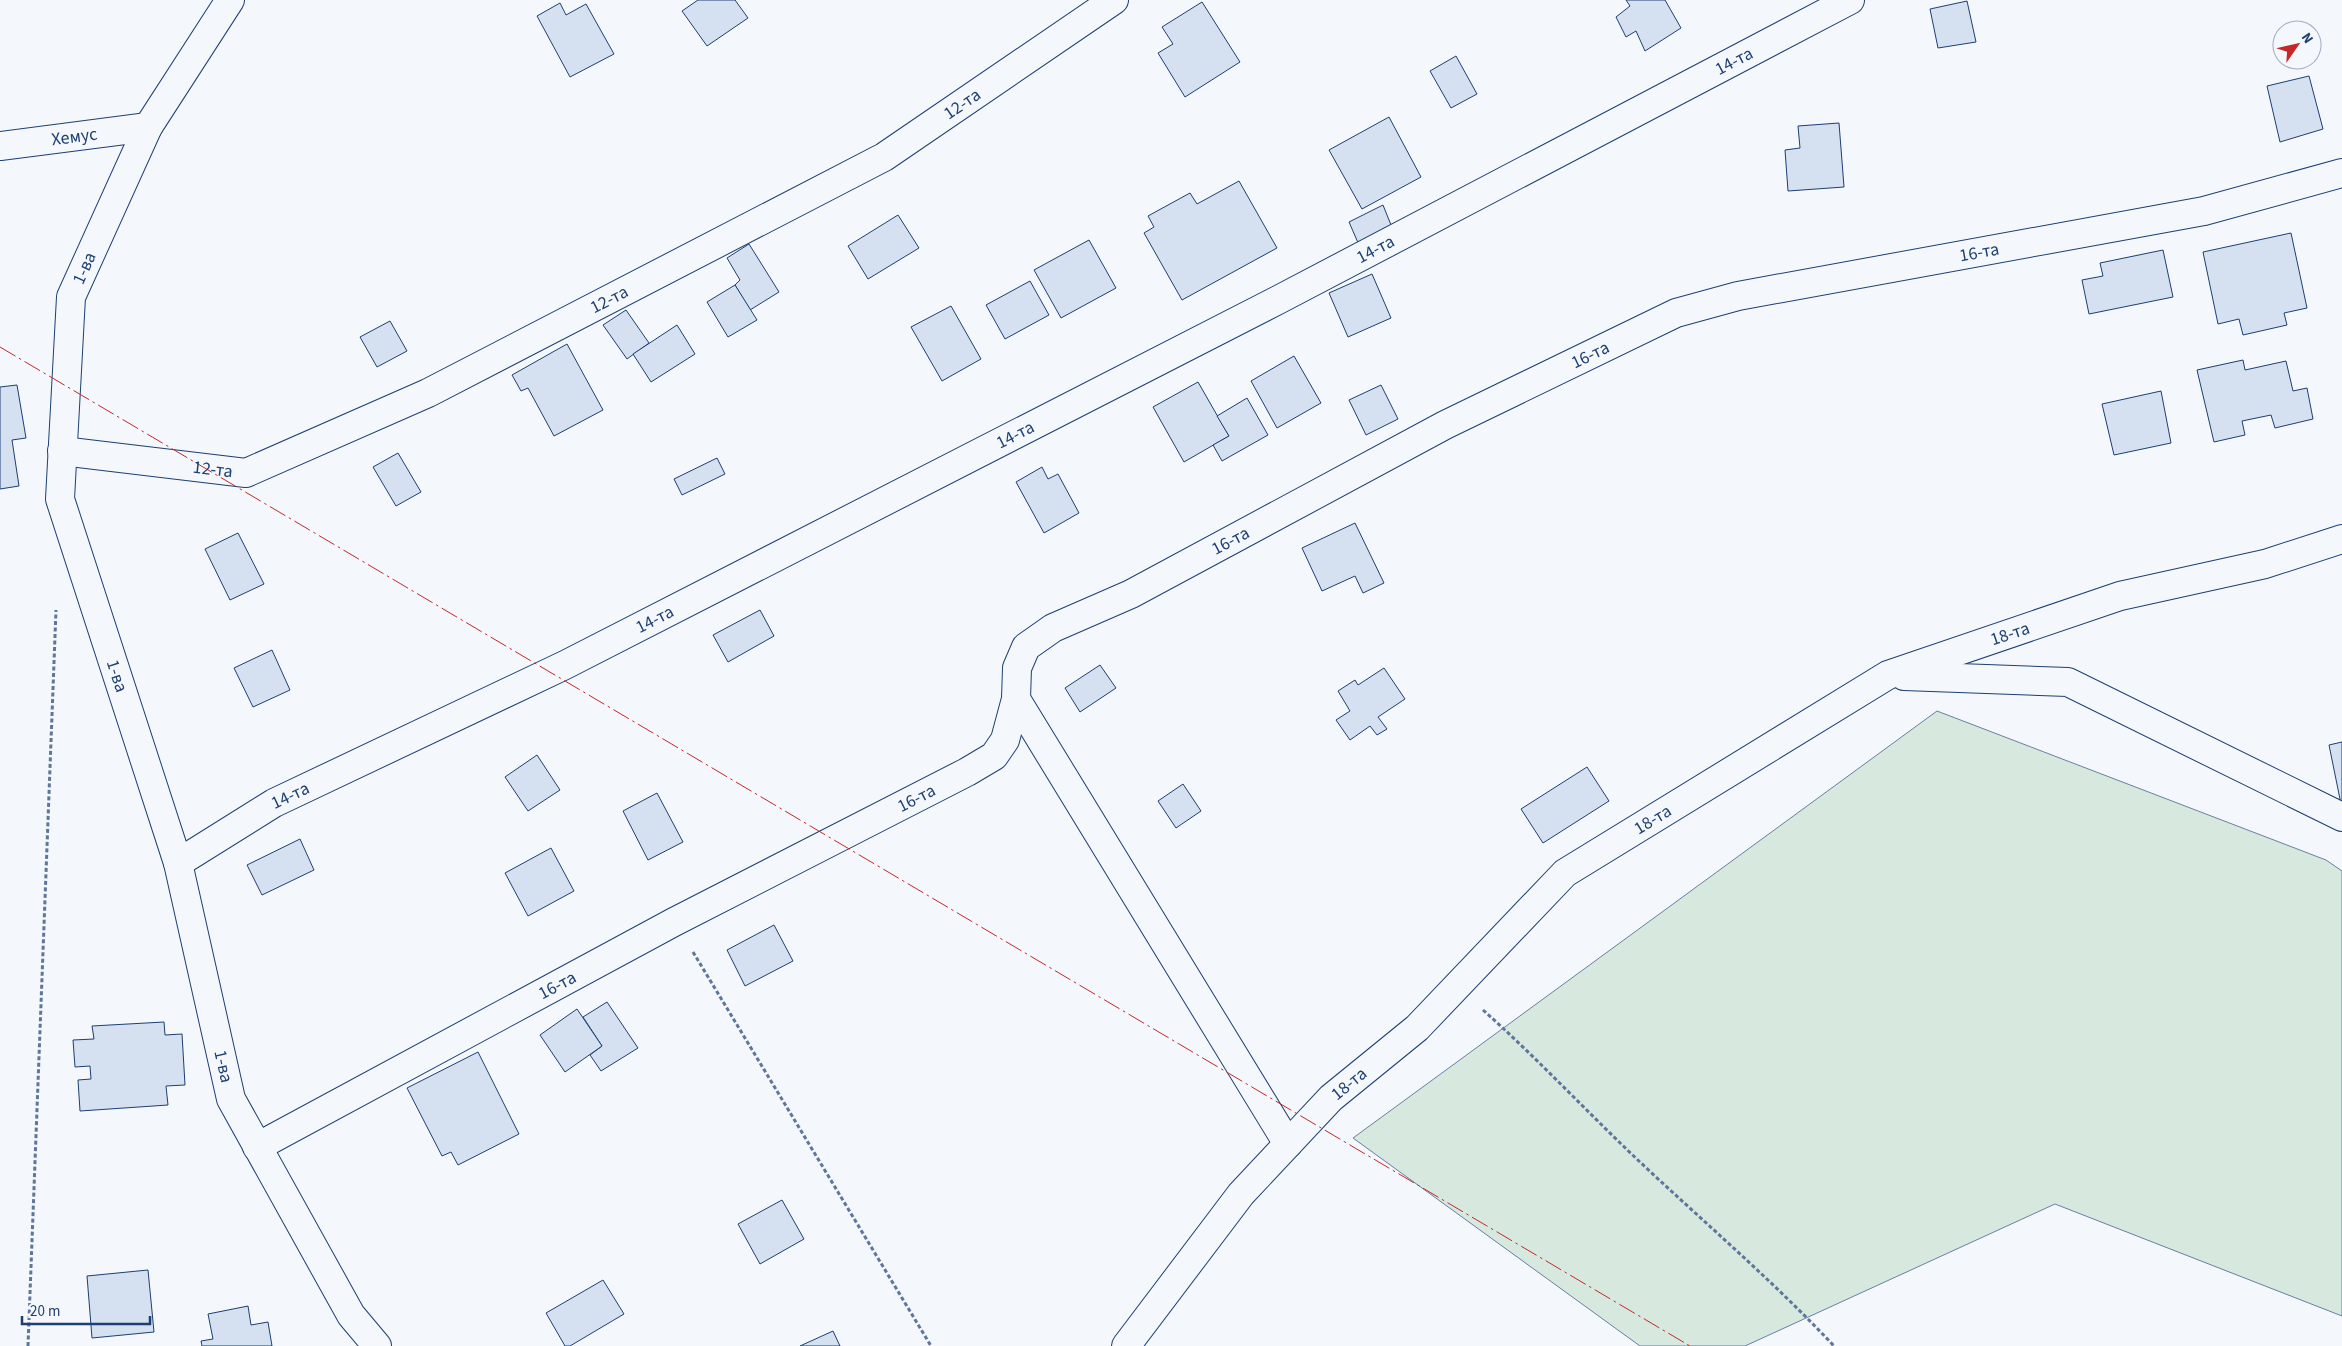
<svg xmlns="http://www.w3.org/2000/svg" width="2342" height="1346" font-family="'Source Sans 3',sans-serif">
	<rect width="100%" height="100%" fill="#f4f7fb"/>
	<path fill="#d7e8df" stroke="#687fa3" d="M1937,711L2326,860L2342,871V1316L2055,1204L1745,1346H1640L1353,1138Z"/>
	<g fill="#d5e0f0" stroke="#1d3f73">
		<path d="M698,0H735L748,18L707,46L682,11Z"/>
		<path d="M1626,0H1665L1681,28L1645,51L1636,31L1626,37L1616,17L1630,6Z"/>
		<path d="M1967,1L1976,42L1938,48L1930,9Z"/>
		<path d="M1202,2L1240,62L1185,97L1158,53L1173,44L1162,27Z"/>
		<path d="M560,3L566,15L586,4L614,54L570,77L537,16Z"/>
		<path d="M1456,56L1477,94L1451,108L1430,71Z"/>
		<path d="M2309,76L2323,129L2280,142L2267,86Z"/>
		<path d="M1389,117L1421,177L1362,209L1329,150Z"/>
		<path d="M1839,123L1844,187L1788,191L1785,150L1800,148L1798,126Z"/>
		<path d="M1239,181L1277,248L1182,300L1144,233L1154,227L1148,216L1190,193L1197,204Z"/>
		<path d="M1383,205L1393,230L1359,245L1349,222Z"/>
		<path d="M898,215L919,248L868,279L848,246Z"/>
		<path d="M2291,233L2307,308L2284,313L2287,325L2243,335L2239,319L2218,324L2203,252Z"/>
		<path d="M1089,240L1116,288L1061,318L1034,270Z"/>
		<path d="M749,244L779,292L750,310L735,285L740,280L727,258Z"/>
		<path d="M2163,250L2173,297L2089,314L2082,280L2103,276L2100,263Z"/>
		<path d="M1372,274L1391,318L1348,337L1329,293Z"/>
		<path d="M1030,281L1049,315L1005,339L986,305Z"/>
		<path d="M735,285L757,320L728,337L707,302Z"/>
		<path d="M951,306L981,359L942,381L911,327Z"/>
		<path d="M626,310L649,343L627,359L603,325Z"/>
		<path d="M390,321L407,351L377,367L360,337Z"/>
		<path d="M677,325L695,354L651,382L633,354Z"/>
		<path d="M567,344L603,410L554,436L528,388L521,391L512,375Z"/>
		<path d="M1294,356L1321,403L1277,428L1251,381Z"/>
		<path d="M2243,360L2245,370L2286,361L2293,391L2307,388L2313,419L2275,428L2271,415L2242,421L2245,435L2214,442L2197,370Z"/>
		<path d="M1198,382L1229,436L1184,462L1153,407Z"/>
		<path d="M17,385L26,438L12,440L19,486L0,489V387Z"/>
		<path d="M1381,385L1398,419L1366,435L1349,400Z"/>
		<path d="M2161,391L2171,443L2114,455L2102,404Z"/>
		<path d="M1247,398L1268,435L1222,461L1213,445L1229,436L1217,416Z"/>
		<path d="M398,453L421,492L396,506L373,467Z"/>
		<path d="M717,458L725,474L682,495L674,479Z"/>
		<path d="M1042,467L1048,479L1058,474L1079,513L1044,533L1016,482Z"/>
		<path d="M1355,523L1384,583L1363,593L1355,576L1322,591L1302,548Z"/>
		<path d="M238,533L264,584L230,600L205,549Z"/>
		<path d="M760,610L774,636L728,662L713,635Z"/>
		<path d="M272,650L290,690L253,707L234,668Z"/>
		<path d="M1100,665L1116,688L1080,712L1065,688Z"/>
		<path d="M1384,668L1405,699L1378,717L1387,729L1377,735L1370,726L1350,740L1336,720L1350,711L1338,691L1355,680L1358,685Z"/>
		<path d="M2342,742V804H2341L2329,745Z"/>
		<path d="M537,755L560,790L528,811L505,777Z"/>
		<path d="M1587,767L1609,801L1543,843L1521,809Z"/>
		<path d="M1183,784L1201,811L1176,828L1158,801Z"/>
		<path d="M657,793L683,842L648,860L623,811Z"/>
		<path d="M300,839L314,870L262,895L247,865Z"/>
		<path d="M551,848L574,891L528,916L505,873Z"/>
		<path d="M774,925L793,961L745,986L727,950Z"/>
		<path d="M607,1002L638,1048L601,1071L590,1055L602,1046L583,1017Z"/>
		<path d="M577,1009L602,1046L565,1072L540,1035Z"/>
		<path d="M164,1022L165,1035L182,1034L185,1085L166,1086L168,1105L80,1111L78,1080L91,1079L90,1066L75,1067L73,1040L94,1039L92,1026Z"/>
		<path d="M478,1052L519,1134L458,1165L451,1152L442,1156L407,1088Z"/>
		<path d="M782,1200L804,1239L760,1264L738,1224Z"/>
		<path d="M148,1270L154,1332L92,1338L87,1276Z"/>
		<path d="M603,1280L624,1314L570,1346H565L546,1313Z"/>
		<path d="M248,1306L251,1325L268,1322L272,1346H202L201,1341L213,1339L208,1314Z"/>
		<path d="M833,1331L840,1346H800Z"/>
	</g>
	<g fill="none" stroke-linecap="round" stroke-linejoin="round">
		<g stroke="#1d3f73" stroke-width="30">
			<g id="minor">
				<path id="s1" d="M230,0L148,127L71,297L60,499L178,863L231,1099L351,1315L377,1346"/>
				<path id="s2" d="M0,146L148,127"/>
				<path id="s3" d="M62,451L246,473L428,393L884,157L1114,0"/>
				<path d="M1904,676L2068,682L2342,817"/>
				<path d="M1016,699L1288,1144"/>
				<path id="s4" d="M178,863L274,803L565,665L1278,300L1850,0"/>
				<path id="s5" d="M257,1147L674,922L967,772L994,756L1005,740L1016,699L1017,668L1026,647L1053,628L1131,594L1445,425L1676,313L1738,296L2204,211L2342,173"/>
				<path id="s6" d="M1126,1346L1241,1194L1331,1098L1417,1028L1565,873L1888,675L2120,596L2265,564L2342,539"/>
			</g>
		</g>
		<g stroke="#5e769c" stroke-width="3" stroke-dasharray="4 2.5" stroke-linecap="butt">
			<path d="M693,952L931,1346"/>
			<path d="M1483,1010C1538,1059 1588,1113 1641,1163C1706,1224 1773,1281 1834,1346"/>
			<path d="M28,1346L56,610"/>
		</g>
		<use href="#minor" stroke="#f4f7fb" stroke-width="28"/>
		<path stroke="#c62828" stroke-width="1" stroke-dasharray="18 4 2.5 4" stroke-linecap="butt" d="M0,347L1690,1346"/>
	</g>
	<g text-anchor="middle" stroke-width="4" stroke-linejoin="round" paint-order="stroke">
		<g font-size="18" fill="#1d3f73" stroke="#f4f7fb">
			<text dy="6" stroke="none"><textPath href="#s4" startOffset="1751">14-та</textPath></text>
			<text dy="6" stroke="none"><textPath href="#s3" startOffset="992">12-та</textPath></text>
			<text dy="6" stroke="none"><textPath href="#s2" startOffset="75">Хемус</textPath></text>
			<text dy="6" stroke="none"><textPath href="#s4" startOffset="1346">14-та</textPath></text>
			<text dy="6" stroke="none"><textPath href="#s5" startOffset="1991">16-та</textPath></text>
			<text transform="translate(84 268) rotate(-66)" y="6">1-ва</text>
			<text dy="6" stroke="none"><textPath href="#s3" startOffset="588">12-та</textPath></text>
			<text dy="6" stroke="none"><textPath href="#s5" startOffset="1586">16-та</textPath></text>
			<text dy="6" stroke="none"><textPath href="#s4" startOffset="941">14-та</textPath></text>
			<text dy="6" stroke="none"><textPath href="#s3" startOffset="152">12-та</textPath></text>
			<text dy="6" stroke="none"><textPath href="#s5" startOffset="1181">16-та</textPath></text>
			<text dy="6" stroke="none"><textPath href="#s4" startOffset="536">14-та</textPath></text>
			<text dy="6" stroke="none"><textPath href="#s6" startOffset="1155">18-та</textPath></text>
			<text dy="6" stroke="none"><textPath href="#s1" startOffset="726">1-ва</textPath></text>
			<text dy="6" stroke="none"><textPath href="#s4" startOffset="131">14-та</textPath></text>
			<text dy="6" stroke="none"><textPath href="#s5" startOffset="746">16-та</textPath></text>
			<text dy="6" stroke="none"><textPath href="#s6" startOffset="750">18-та</textPath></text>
			<text dy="6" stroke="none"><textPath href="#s5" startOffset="341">16-та</textPath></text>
			<text dy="6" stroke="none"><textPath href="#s1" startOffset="1131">1-ва</textPath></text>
			<text dy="6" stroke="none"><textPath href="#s6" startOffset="345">18-та</textPath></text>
		</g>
	</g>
	<g transform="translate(2297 45) rotate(56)"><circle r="24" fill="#f4f7fb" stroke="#9eadc5"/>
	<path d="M0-4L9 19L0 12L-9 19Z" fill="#c62828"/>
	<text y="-8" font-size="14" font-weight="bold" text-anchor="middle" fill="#1d3f73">N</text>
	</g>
	<path d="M22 1316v8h128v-8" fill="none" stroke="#1d3f73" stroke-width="2.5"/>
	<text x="30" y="1316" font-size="15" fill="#1d3f73" stroke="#f4f7fb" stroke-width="4" paint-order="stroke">20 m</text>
</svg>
